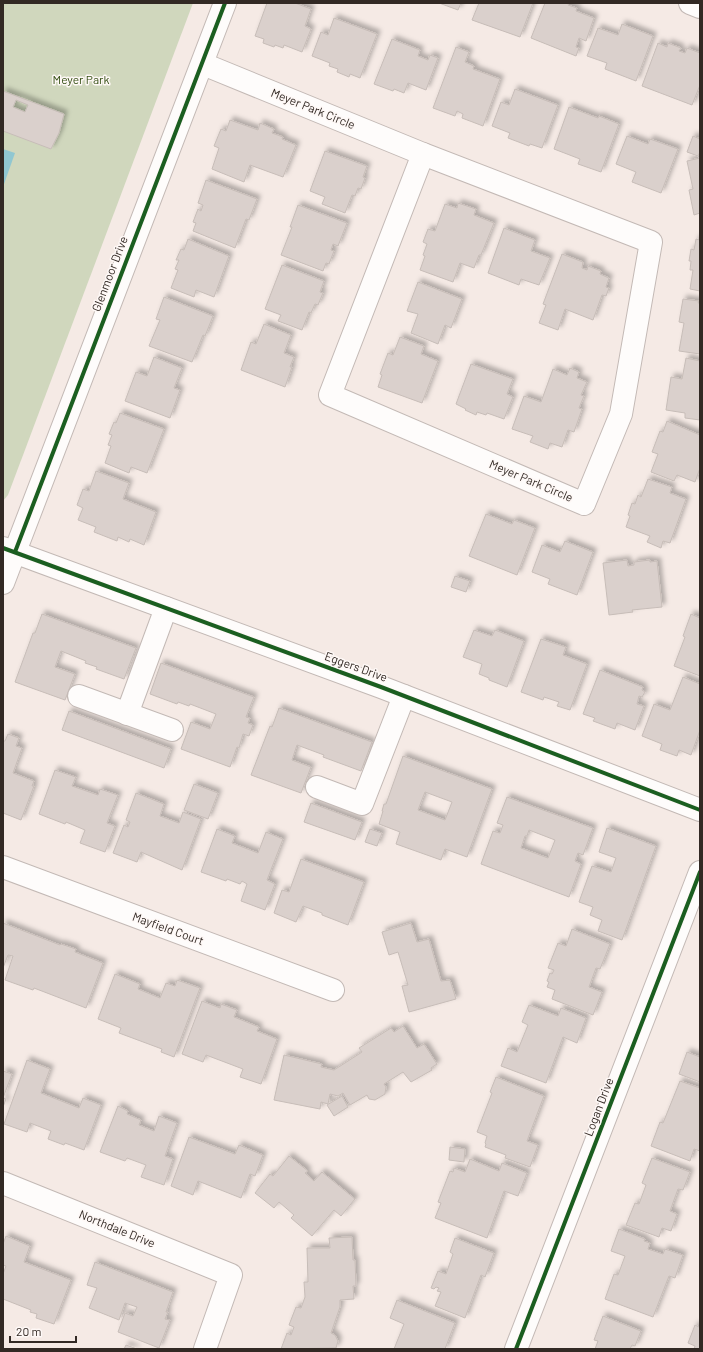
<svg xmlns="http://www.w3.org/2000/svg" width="703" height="1352" font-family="Barlow,sans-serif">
	<defs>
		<filter id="shadow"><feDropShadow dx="3.5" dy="-3.5" stdDeviation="2" flood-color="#0004"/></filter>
	</defs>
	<rect width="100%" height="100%" fill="#f5eae5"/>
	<path fill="#d0d7bd" d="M3,3H193L8,495L3,501Z"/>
	<path fill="#90c7d1" d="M3,149L15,153L3,187Z"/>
	<g fill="#dad0cc" stroke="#c7bdb8" fill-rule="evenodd" filter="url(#shadow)">
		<path d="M267,3H295L311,9L305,26L311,29L302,52L284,45L283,48L275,45L274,47L263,43L264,39L255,36Z"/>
		<path d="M439,3H461L458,10Z"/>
		<path d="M479,3H533L520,37L472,20Z"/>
		<path d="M545,3H569L568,5L577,8L576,11L594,18L586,41L579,38L576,47L579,48L576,56L531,38Z"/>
		<path d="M334,18L377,34L360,78L350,74L349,77L337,72L338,69L329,66L330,63L312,56L321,32L328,35Z"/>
		<path d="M622,24L653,36L636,81L605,69L607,63L587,56L598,28L618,35Z"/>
		<path d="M392,39L420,50L418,56L428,60L430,55L438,58L426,90L408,83L404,93L394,89L393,91L374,84Z"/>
		<path d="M658,43L667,47L668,43L681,48L679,51L685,53L687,48L700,53V85L692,105L642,86Z"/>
		<path d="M456,47L469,52L465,62L474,66L473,69L500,79L483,126L462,118L463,114L457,111L455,116L433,108Z"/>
		<path d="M515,89L558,105L542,148L530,144L529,146L508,138L510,133L492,126L501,102L509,105Z"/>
		<path d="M3,91L64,114L59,133L51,149L3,131ZM16,100L28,105L25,112L13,107Z"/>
		<path d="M569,107L598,118L599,116L619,124L601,172L578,164L580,159L554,149Z"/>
		<path d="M230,120L258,130L260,123L274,129L272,133L283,137L282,139L296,145L283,177L250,165L244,182L212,169L219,148L214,146L221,129L226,131Z"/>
		<path d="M627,136L648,144L650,139L678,149L661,193L632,182L636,172L616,164Z"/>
		<path d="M693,136L700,139V152L698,156L687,152Z"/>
		<path d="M325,151L367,166L363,177L365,178L361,189L358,188L355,196L352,195L345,213L322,204L325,197L310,191Z"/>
		<path d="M700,158V213L694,215L689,190L693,189L687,161Z"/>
		<path d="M206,180L257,199L249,220L246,219L235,248L193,231L196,223L193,222L198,209L201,211L203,205L198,203Z"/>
		<path d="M458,203L476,209L474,215L494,223L481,255H479L474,268L460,263L453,282L420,270L425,256L423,255L427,244L423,242L428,229L435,231L445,204L457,208Z"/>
		<path d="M298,205L347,223L338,246L333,244L331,250L334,251L329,264L326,263L323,271L281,255L292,227H290Z"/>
		<path d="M504,228L535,240L531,251L550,258L539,285L521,279L519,285L488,273Z"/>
		<path d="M188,239L229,256L214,297L196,290L194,297L171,288L178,270L175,269L179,260H176L181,249L184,250Z"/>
		<path d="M696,239L700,240V291L690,289L693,270H690L691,261H689L691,249L694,250Z"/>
		<path d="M562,254L583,262L582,268L587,270L588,266L601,271L600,274L609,278L606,287L609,288L606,296L602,295L593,320L565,309L558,330L539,323L546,305L543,304Z"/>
		<path d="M282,265L324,281L320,292L323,293L318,305L315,304L311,313L309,312L302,330L278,321L281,315L265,309Z"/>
		<path d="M418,282L462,299L451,328L445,325L438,344L411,333L418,314L407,311Z"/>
		<path d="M164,297L213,316L205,336L203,335L192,362L149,346L160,320L156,319Z"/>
		<path d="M683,299L699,301L698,303H700V354L679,351L684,323L679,322Z"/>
		<path d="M264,324L291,335L284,353L294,357L290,367H292L285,387L241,370L251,342L256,344Z"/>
		<path d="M400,337L424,346L421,354L438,361L422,403L378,387L382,375L380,374L388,353L393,355Z"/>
		<path d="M154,357L182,368L174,388L180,390L170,418L125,401L136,372L147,376Z"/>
		<path d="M686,358L700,361V420L685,418V413L666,410L671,377L682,379Z"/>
		<path d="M471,364L513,379L507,394L513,397L504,419L487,413L486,415L477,412L476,415L465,410L466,409L456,404Z"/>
		<path d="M570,368L579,372L577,378L587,382L581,395L584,396L579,408L582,409L574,432L568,430L562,447L550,443L548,449L530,442L533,436L512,429L524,396L541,402L553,369L567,375Z"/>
		<path d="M120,413L164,429L147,473L131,467L129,473L105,463L111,446L108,445L112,435L109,434L114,422L116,423Z"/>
		<path d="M667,421L700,435V468L695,482L677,475L674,481L651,472L658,454L652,452L660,431L663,432Z"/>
		<path d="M96,471L129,483L123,499L156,512L144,545L130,539L129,542L118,537L117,541L94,532L96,527L78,520L83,508L77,505L83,489L89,491Z"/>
		<path d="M648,479L672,487L670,493L686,499L670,543L663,541L661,548L647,542L650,536L626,527L630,516L628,515L632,503L635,504L638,495L641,497Z"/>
		<path d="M486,514L512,524L514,520L535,528L517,575L469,556Z"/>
		<path d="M565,541L593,552L577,595L548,584L550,579L532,572L542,545L560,552Z"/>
		<path d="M627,560L628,566L634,565V562L650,560V562L657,561L662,607L632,610L633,612L609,615L603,563Z"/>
		<path d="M455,576L470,581L466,592L451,587Z"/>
		<path d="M42,614L136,648L124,679L96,669L97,667L85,663L86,661L61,651L55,667L75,674L65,700L15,682L33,633H35Z"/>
		<path d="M691,614L700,618V676L674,666L685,637L683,636Z"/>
		<path d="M474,630L492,636L495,630L524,641L507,687L489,680V678L479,674L482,664L463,657Z"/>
		<path d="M541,639L566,647L563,655L587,664L570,710L557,706L559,702L544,697L543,700L521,692Z"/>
		<path d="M161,663L254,697L246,717L250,718L248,723L253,725L249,736L243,734L239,748L237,747L230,767L181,749L191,722L210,729L216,714L190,704L189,706L178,702L177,704L150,694Z"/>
		<path d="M600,670L643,687L642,690L645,692L642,697L639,696L637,704L644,706L635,730L617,723L615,729L593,721L595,718L583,714Z"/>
		<path d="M683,677L700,684V730L691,755L679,750L677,756L660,750L662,744L642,736L654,704L670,710Z"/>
		<path d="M279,708L372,742L361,771L323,757L324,755L297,745L292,760L311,767L301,793L251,775L270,726L272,727Z"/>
		<path d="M69,711L171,749L164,768L62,730Z"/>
		<path d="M8,734L19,738L16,746L22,748L13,773L34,781L32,786H34L21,820L3,813V741H5Z"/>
		<path d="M403,756L492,789L467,857L445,849L441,860L396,844L400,832L379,824L383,811H382L384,804H386ZM425,792L452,802L445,820L418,810Z"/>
		<path d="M55,770L76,777L72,786L98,795L100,789L118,795L107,823L115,826L105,852L80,843L85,830L66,822L65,824L39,814Z"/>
		<path d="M194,784L218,793L208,819L184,810Z"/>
		<path d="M136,793L164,804L160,816L179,823L183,812L201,819L182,870L141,852L137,862L113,853L124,825L128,827L130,822L126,820Z"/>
		<path d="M507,797L593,828L583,855L578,853L575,861L581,864L569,897L481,864L493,831L500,833L503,825L497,823ZM529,830L555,840L548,858L521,848L525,836H527Z"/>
		<path d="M311,803L362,822L355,840L304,822Z"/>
		<path d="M607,828L656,846L622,940L598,931L602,920L590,915L593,907L579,902L592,866L611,872L616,858L599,852Z"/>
		<path d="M217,829L235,836L232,843L258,853L266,832L283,839L267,880L275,884L265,910L241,901L247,884L242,881L240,884L227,879L226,881L201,872Z"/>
		<path d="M370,829L382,833L377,846L365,842Z"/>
		<path d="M301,859L364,882L348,925L322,915V913L303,906L296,922L274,913L282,890L289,892Z"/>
		<path d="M3,923L60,945L61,944L76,949L75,952L103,963L86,1008L34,988L33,990L5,980L13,956L8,955L3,968Z"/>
		<path d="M411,923L417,942L429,939L441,981L450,980L456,999L409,1012L402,986L408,985L398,952L389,955L382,932Z"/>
		<path d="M572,929L610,944L600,969L596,968L589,987L602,992L593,1015L552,999L555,990L547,987L549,982L547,981L550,973L552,974L554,970L548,968L558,943L566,946Z"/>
		<path d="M115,974L140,984L138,989L160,998L166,983L175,986L177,980L200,988L174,1057L161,1052L162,1049L119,1033L121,1028L98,1019Z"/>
		<path d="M202,1001L220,1008L221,1004L237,1010L234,1017L259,1027L257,1031L277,1039L261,1084L240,1077L243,1069L206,1055L203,1062L182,1054Z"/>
		<path d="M529,1005L558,1016L561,1008L586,1018L577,1043L563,1037L546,1083L501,1066L508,1048L517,1052L528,1025L522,1022Z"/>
		<path d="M403,1026L417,1048L424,1044L437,1064L431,1068L432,1070L411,1082L403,1072L384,1084L386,1087L385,1094L375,1100L369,1099L367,1095L350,1105L343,1093L338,1096L330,1094L328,1104L321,1102L320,1109L274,1100L284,1055L322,1064L321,1067L334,1070L362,1052L359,1048L391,1028L394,1032Z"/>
		<path d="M687,1052L700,1057V1082L679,1074Z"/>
		<path d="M27,1060L50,1069L41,1093L79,1108L83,1098L101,1105L84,1150L65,1143L64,1145L48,1139L51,1131L30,1123L27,1132L4,1124Z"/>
		<path d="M3,1071L12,1074L3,1098L6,1099L3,1107Z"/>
		<path d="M496,1077L544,1096L527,1141L538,1145L530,1167L505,1158L506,1155L485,1147L486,1144L485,1143L487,1136L477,1132L492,1093L490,1092Z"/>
		<path d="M680,1081L700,1088V1151L694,1149L690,1161L651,1146L660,1122L663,1123Z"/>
		<path d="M342,1096L348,1107L334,1116L327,1105Z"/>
		<path d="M118,1106L128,1111L127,1114L141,1120L139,1125L154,1131L159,1116L177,1123L165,1156L173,1159L164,1185L141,1177L146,1165L127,1158L125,1161L100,1152Z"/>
		<path d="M189,1137L235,1154L239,1145L263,1155L255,1176L250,1174L241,1198L198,1181L193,1195L171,1186Z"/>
		<path d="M450,1147L465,1149L464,1162L449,1160Z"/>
		<path d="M289,1156L308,1171L305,1173L314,1181L322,1172L355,1199L341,1216L334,1210L312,1236L291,1218L294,1215L279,1202L274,1208L255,1193L270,1174L273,1176Z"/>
		<path d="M652,1158L690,1172L683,1190L678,1189L670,1211L677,1214L671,1231L662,1228L659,1237L626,1225L635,1203L639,1204L646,1185L642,1183Z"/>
		<path d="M470,1159L499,1171L502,1163L527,1173L518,1196L504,1191L487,1238L435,1218L441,1203L438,1202L450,1171L453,1172L454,1168L465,1172Z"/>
		<path d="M619,1229L645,1239L644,1241L650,1243L648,1249L663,1254L665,1249L683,1255L675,1278L669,1276L653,1317L605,1299L614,1274L618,1275L625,1256L611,1251Z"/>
		<path d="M6,1236L30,1246L24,1262L71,1280L54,1324L36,1318L37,1314L30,1312L31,1310L3,1299V1274L6,1266L3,1265V1244Z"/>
		<path d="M352,1237L353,1260H355L356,1286H353L354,1299L340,1300V1307L331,1333L335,1335L338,1341L336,1348L281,1349L287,1333L291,1335L294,1327L289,1325L296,1307L301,1308L305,1297L304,1282H308L307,1248H330L329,1238Z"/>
		<path d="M455,1238L494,1253L485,1277L481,1275L465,1318L435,1306L441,1292L437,1291L439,1288L436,1287L434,1289L431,1288L438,1271L446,1274L453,1254L450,1252Z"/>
		<path d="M95,1262L173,1292L166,1312H168L165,1319L170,1320L159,1348L118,1332L125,1313L133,1316L137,1307L125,1303L119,1320L89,1308L97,1288L87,1285Z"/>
		<path d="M397,1300L455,1323L445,1349H394L404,1324L390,1318Z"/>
		<path d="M603,1316L641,1331L635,1346L632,1345L630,1349H595L598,1341L594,1340Z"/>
		<path d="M695,1325L699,1327L700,1325V1349H694L695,1346L688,1343Z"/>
		<path d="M126,1345L137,1349H124Z"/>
	</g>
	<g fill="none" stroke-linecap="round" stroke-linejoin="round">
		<g stroke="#c3b9b5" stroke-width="24">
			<g id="minor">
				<path d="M690,3L700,7"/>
				<path d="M203,64L423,154"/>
				<path d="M423,154L651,242L621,414L584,504L330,395Z"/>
				<path d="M3,548L381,687L700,810"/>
				<path d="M3,583L225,3"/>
				<path d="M79,696L172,730"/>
				<path d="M127,714L166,608"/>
				<path d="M317,787L362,804L404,696"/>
				<path d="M3,867L333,990"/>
				<path d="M3,1183L231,1275L205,1349"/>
				<path d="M516,1349L700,872"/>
			</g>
		</g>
		<use href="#minor" stroke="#fefcfb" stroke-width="22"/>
		<g stroke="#fef8f6" stroke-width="6">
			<g id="cycleway">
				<path d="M3,548L381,687L700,810"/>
				<path d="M15,552L225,3"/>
				<path d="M516,1349L700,872"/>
			</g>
		</g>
		<use href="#cycleway" stroke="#1b5e20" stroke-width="4"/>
	</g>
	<g text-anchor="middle" stroke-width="3" stroke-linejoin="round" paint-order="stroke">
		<g font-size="12" fill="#324d11" stroke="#fef8f6">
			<text x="81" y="84">Meyer Park</text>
		</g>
		<g font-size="12" fill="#322924" stroke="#fef8f6">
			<text transform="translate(313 109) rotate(22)" y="4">Meyer Park Circle</text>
			<text transform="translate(110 274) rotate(-69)" y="4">Glenmoor Drive</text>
			<text transform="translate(531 481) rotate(23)" y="4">Meyer Park Circle</text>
			<text transform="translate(356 667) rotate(20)" y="4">Eggers Drive</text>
			<text transform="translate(168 929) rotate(20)" y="4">Mayfield Court</text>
			<text transform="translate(599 1107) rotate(-69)" y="4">Logan Drive</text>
			<text transform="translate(117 1229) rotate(22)" y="4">Northdale Drive</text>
		</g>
	</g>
	<rect width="703" height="1352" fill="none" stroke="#322924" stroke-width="8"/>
	<path d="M10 1336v6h66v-6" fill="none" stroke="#322924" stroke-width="2"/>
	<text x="16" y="1336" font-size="12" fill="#322924" stroke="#fef8f6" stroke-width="3" paint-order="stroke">20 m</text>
</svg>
